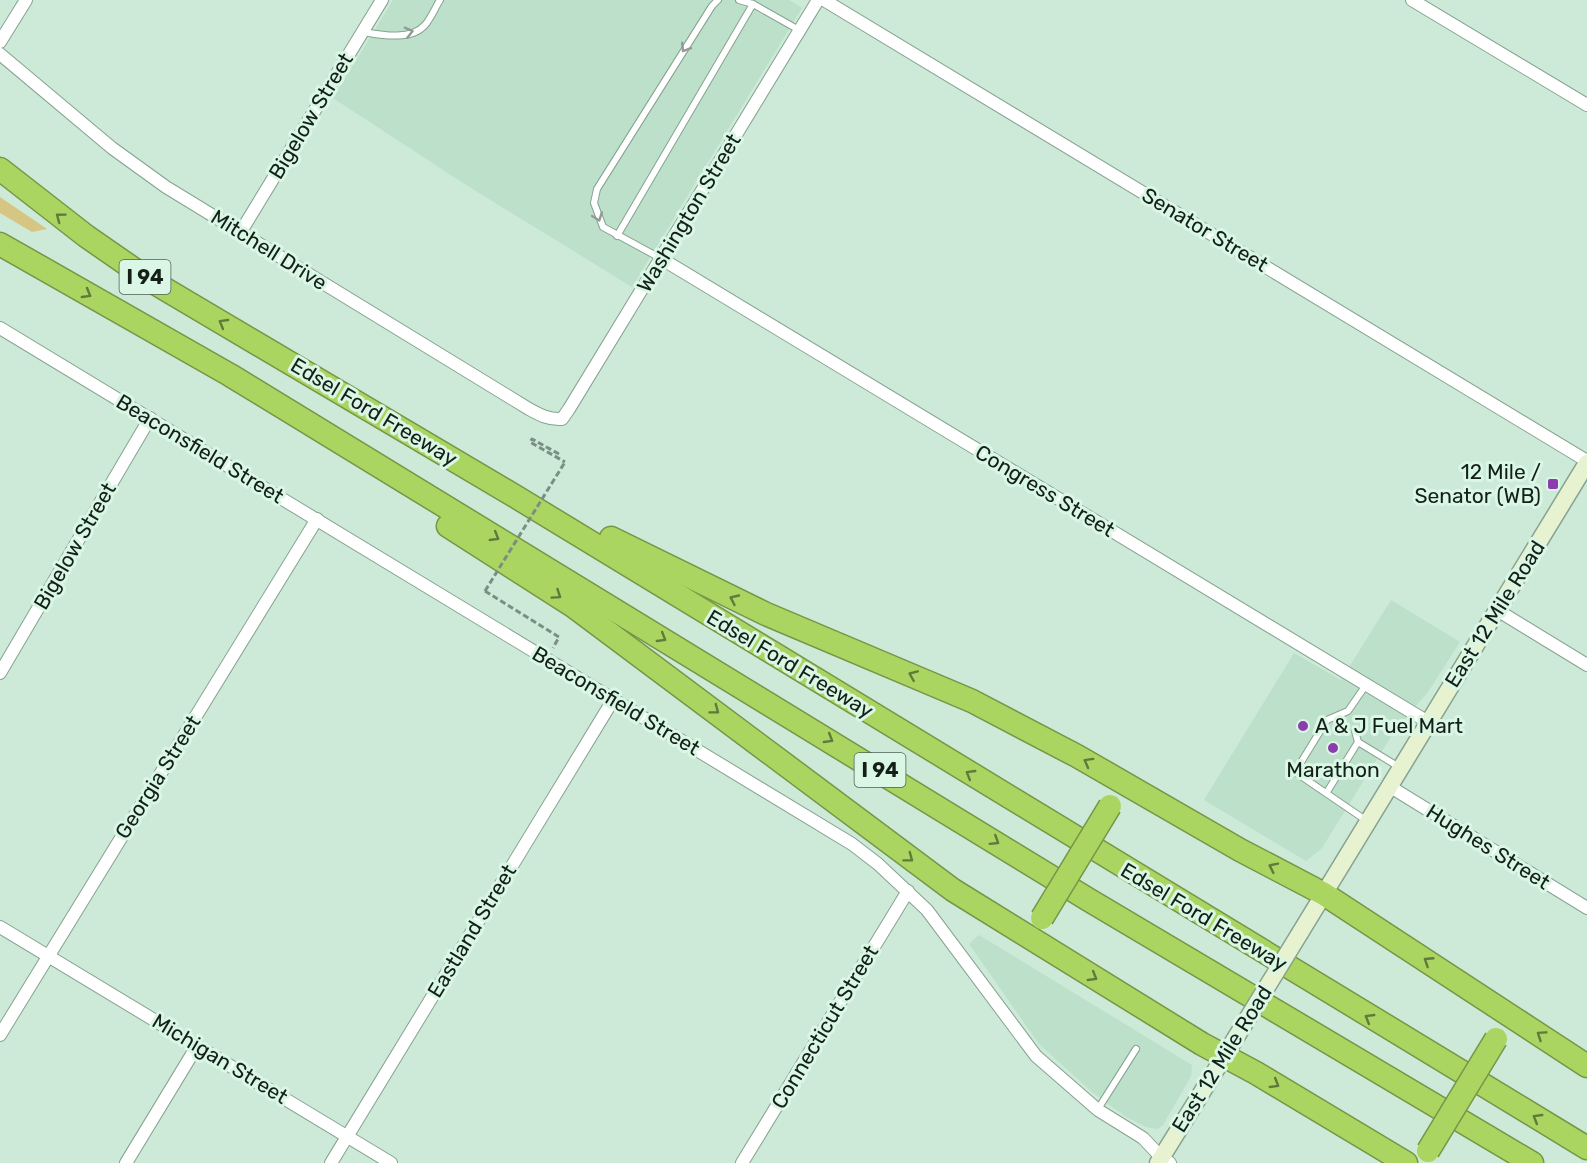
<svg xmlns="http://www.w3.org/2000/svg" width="1587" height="1163" font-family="Rubik,sans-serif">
	<rect width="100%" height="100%" fill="#ccead7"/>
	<g fill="#bce0c9">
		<path d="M393,0H789L802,8L632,287L463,183L333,98Z"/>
		<path d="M1391,600L1460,642L1428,692L1395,730L1322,848L1306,861L1204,800L1294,653L1341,680Z"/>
		<path d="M979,935L1192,1065L1191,1076L1163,1125L1158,1129L1146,1127L1126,1117L1092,1092L1039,1044L969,944Z"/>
	</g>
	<path fill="#d7c583" d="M0,197L47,229L32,232L0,213Z"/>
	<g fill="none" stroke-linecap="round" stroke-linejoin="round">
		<g stroke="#87a291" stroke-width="8">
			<g id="service">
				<path d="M739,0L753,4L799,30"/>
				<path d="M363,32C381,35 411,41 425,25C431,18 435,8 440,0"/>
				<path d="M617,236L753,4"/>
				<path d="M662,259L603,227L594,203L597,189L712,6L718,0"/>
				<path d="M1366,685L1348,711L1327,720L1295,772L1367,821"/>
				<path d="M1355,731L1358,742"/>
				<path d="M1327,792L1358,742L1399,767"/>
				<path d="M1098,1109L1136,1049"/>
			</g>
		</g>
		<g stroke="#87a291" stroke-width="14">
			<g id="minor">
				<path d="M824,0L1587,461"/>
				<path d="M1412,0L1587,105"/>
				<path d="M0,42L26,0"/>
				<path d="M0,54L112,148L166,187L529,409C540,415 549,420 562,419L569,409L818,0"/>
				<path d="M240,233L382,0"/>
				<path d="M662,259L1428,722"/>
				<path d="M0,328L852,844L878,864L927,910L1036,1056L1098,1110L1143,1138L1161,1157L1170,1163"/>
				<path d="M1497,610L1587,665"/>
				<path d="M0,673L150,418"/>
				<path d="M1389,786L1587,908"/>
				<path d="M0,927L391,1163"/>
				<path d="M0,1035L317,519"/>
				<path d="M126,1163L197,1046"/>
				<path d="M331,1163L613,700"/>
				<path d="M742,1163L908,891"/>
			</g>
		</g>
		<g stroke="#87a291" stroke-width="19">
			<g id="secondary">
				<path d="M1300,933L1587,463"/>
				<path d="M1158,1163L1235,1039"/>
			</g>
		</g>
		<g stroke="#769547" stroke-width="25">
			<g id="motorway">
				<path d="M0,169L86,236L148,279L513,495L1587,1148"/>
				<path d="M0,244L230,375L1089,900L1532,1163"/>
				<path d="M448,526L573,606L953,890L1202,1044L1256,1073L1406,1163"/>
				<path d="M611,538L766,614L972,701L1077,756L1240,850L1324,894L1587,1066"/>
			</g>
		</g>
		<g stroke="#7a8f82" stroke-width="3" stroke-dasharray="6 3" stroke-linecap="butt">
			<path d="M559,454L532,439L530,442L565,462"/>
			<path d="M485,591L559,637L553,648"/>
		</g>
		<use href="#service" stroke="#fff" stroke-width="6"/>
		<use href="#minor" stroke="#fff" stroke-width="12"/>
		<use href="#secondary" stroke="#e6f2d0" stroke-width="16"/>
		<use href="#motorway" stroke="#abd561" stroke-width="22"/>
		<g stroke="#87a291" stroke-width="19" stroke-linecap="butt">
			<path id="secondary-bridge" d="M1235,1039L1300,933"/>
		</g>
		<g stroke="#769547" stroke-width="25" stroke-linecap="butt">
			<g id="motorway-bridge">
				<path d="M1042,918L1110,806"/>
				<path d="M1428,1151L1496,1039"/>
			</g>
		</g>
		<path stroke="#7a8f82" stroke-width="3" stroke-dasharray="6 3" stroke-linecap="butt" d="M485,591L565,462"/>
		<use href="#secondary-bridge" stroke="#e6f2d0" stroke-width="16"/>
		<use href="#motorway-bridge" stroke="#abd561" stroke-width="22"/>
	</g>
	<defs><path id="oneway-chevron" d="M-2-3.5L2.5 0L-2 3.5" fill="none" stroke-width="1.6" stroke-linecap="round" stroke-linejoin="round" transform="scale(1.5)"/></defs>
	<g stroke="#959a97">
		<use href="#oneway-chevron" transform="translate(409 32) rotate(-14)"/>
		<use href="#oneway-chevron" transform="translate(685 48) rotate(122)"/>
		<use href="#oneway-chevron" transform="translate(598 217) rotate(69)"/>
	</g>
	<g stroke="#607a3c">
		<use href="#oneway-chevron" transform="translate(60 217) rotate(-143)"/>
		<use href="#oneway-chevron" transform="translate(87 294) rotate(30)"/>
		<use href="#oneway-chevron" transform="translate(223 323) rotate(-150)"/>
		<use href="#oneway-chevron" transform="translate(495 537) rotate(31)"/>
		<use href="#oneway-chevron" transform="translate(557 595) rotate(34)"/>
		<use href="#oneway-chevron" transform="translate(734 599) rotate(-155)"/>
		<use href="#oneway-chevron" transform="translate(662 638) rotate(31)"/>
		<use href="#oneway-chevron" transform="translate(913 675) rotate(-157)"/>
		<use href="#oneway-chevron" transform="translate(715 710) rotate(37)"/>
		<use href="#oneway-chevron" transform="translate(829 739) rotate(31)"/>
		<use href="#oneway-chevron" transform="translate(1088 762) rotate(-151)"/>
		<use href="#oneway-chevron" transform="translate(970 774) rotate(-149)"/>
		<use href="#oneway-chevron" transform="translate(995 841) rotate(32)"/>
		<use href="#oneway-chevron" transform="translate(909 858) rotate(37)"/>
		<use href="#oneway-chevron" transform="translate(1273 867) rotate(-154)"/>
		<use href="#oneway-chevron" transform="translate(1428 961) rotate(-147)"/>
		<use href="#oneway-chevron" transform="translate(1093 977) rotate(31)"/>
		<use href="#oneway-chevron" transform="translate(1369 1018) rotate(-149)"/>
		<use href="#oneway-chevron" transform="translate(1541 1035) rotate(-146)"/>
		<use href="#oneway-chevron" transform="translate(1275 1084) rotate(31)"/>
		<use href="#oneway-chevron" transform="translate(1537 1118) rotate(-149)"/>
	</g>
	<g fill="#8b3dae" stroke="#d9f7e4" stroke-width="2">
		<rect x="1547" y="478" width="12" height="12" rx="3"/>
		<circle cx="1303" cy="726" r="6"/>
		<circle cx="1333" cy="748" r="6"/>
	</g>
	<g text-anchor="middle" stroke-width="6" stroke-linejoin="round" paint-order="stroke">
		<g fill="#d9f7e4" stroke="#4f6055" stroke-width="1.5">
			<rect x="119.5" y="260" width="51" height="34" rx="4.5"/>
			<rect x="854.5" y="753" width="51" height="34" rx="4.5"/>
		</g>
		<g font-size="20" font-weight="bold" fill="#141f18">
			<text x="145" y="284">I 94</text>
			<text x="880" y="777">I 94</text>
		</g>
		<g font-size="21" fill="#141f18" stroke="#d9f7e4">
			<text transform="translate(311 116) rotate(-59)" y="7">Bigelow Street</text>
			<text transform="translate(689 213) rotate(-59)" y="7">Washington Street</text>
			<text transform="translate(1205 230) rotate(31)" y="7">Senator Street</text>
			<text transform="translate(269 250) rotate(32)" y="7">Mitchell Drive</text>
			<text transform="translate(374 412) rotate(31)" y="7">Edsel Ford Freeway</text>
			<text transform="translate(200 449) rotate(31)" y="7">Beaconsfield Street</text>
			<text transform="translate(1045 491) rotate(31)" y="7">Congress Street</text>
			<text transform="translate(75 546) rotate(-60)" y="7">Bigelow Street</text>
			<text transform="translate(1495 614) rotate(-58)" y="7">East 12 Mile Road</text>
			<text transform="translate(790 664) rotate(31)" y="7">Edsel Ford Freeway</text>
			<text transform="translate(616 701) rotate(31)" y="7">Beaconsfield Street</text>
			<text transform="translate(158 777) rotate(-58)" y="7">Georgia Street</text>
			<text transform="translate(1488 847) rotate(32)" y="7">Hughes Street</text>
			<text transform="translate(1204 917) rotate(31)" y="7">Edsel Ford Freeway</text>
			<text transform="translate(472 931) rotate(-59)" y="7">Eastland Street</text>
			<text transform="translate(825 1027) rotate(-59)" y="7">Connecticut Street</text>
			<text transform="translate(220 1059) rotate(31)" y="7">Michigan Street</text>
			<text transform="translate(1222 1059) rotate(-58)" y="7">East 12 Mile Road</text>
		</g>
		<g font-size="21" fill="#141f18" stroke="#d9f7e4" text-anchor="end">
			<text x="1541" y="479">12 Mile /<tspan x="1541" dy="24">Senator (WB)</tspan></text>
			<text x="1315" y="733" text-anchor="start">A &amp; J Fuel Mart</text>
			<text x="1333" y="777" text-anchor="middle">Marathon</text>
		</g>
	</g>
</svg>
